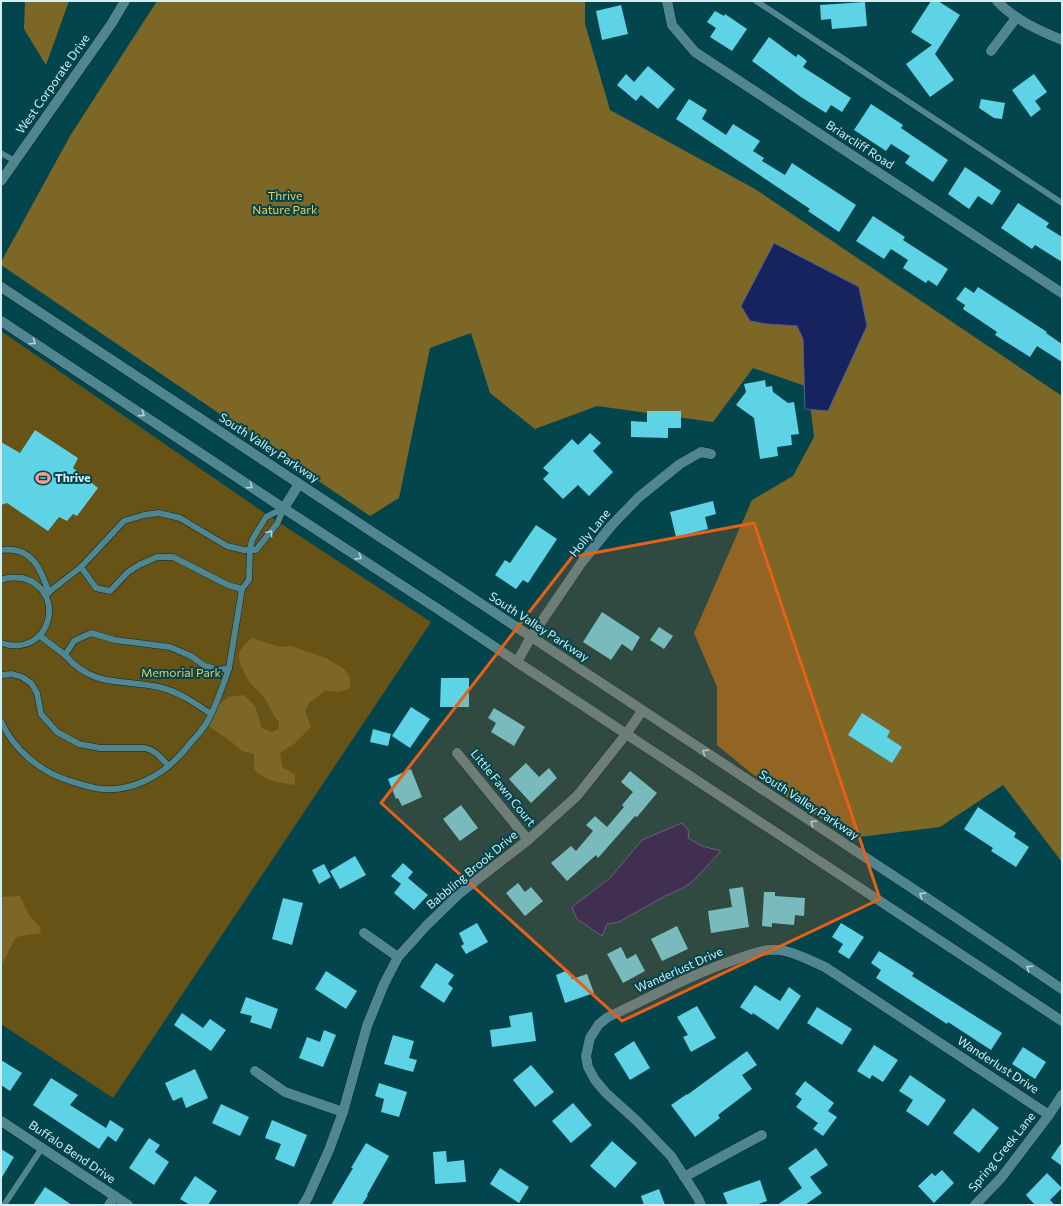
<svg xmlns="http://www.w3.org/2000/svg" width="1063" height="1206" font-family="Commissioner,sans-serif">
	<rect width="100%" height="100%" fill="#03454d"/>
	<path fill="#685316" d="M1,331L266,514L431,622L113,1098L1,1024Z"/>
	<g fill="#7d6727">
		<path d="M25,1H69L46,65L24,29Z"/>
		<path d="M157,1H585V24L610,110L755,189L1062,396V862L1003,785L940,827L851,838L751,773L717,745V687L694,633L752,500L793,476L814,437L808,387L753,368L713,422L597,406L535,429L490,393L471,333L430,348L399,498L370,516L1,265V262L70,136Z"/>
		<path d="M252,638L280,647L291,646L326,658L344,669L350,678V688L340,692L325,691L309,703L305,711L311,727L294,744L280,753L283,768L295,774V785C278,783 267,781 254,770V754L242,751L233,743L206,724L205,718L210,708L221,703L228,697L244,695L255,706L262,728L271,732L279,729V722C272,714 269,704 263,696C260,692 255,689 252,685C248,681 246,676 244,672C235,655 238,650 252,638Z"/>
		<path d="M20,896L29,915L40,927L41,933L16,937L1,966V897Z"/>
	</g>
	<g fill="#17235f" stroke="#4f608c">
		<path d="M774,243L859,287L867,326L828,411L805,409L803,339L797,326L767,324L750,321L741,306Z"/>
		<path d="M682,823L689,831L688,838L702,846L721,851L692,882L681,889L665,896L619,922L607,924L602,936L577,919L572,907L610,878L642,840Z"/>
	</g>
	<g fill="#5ed3e6">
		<path d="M931,1H938L960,15L935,54L954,80L930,97L906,64L932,45L911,32Z"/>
		<path d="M865,2L867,26L832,29L831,19L821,20L820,5Z"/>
		<path d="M621,5L628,34L602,40L596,11Z"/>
		<path d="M715,11L724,16L725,14L747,29L732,51L710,37L716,28L707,22Z"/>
		<path d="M769,37L796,57L798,54L807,61L803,67L851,98L842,112L831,105L826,113L801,97L752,61Z"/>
		<path d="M648,66L675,89L658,109L641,95L636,101L617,85L626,74L634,82Z"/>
		<path d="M1034,74L1047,92L1035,101L1041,109L1031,117L1012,90Z"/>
		<path d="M689,99L707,110L702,119L726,135L733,124L760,141L753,151L764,158L762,161L785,175L792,163L856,205L839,232L808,211L810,209L676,119Z"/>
		<path d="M981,99L1005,103L1002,119L994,118L979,108Z"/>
		<path d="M871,104L903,125L901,128L948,160L933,182L905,163L910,156L891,144L886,151L854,130Z"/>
		<path d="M965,167L1001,191L992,205L978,196L969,209L948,194Z"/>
		<path d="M1018,203L1049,223L1046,227L1062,237V262L1035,245L1032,249L1001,228Z"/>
		<path d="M873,216L905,237L903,240L948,269L937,286L928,280L926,283L903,268L908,260L891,249L884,259L856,241Z"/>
		<path d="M965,287L974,293L978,287L1047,332L1046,333L1062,344V362L1037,346L1030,357L995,335L997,332L963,309L965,305L956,299Z"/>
		<path d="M765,380L766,387L772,386L773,392L788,403L794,402L799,434L791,435L792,445L777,447L778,456L760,459L754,418L736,405L746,392L744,384Z"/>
		<path d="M647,411H681V428H668V438L631,437V421L647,422Z"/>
		<path d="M35,430L78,458L73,468L98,488L77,516L73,514L67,521L59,517L48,531L7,503L1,505V442L20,453Z"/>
		<path d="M590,433L601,443L593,451L613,472L589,496L578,485L563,499L543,479L549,473L543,468L572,439L578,445Z"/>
		<path d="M713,501L716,514L705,517L708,529L676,537L670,512Z"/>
		<path d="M536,525L557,539L528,583L523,580L516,589L495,575L505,560L510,563Z"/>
		<path d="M602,612L640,637L632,651L622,644L611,660L583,642Z"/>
		<path d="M659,627L673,636L664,649L650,640Z"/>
		<path d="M441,678H469V707H440Z"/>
		<path d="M411,707L430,719L410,748L392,736Z"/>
		<path d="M494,708L525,727L514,746L491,732L496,723L488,718Z"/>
		<path d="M862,713L890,731L887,737L902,747L892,763L848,735Z"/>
		<path d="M373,729L391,734L388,746L370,742Z"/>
		<path d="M526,763L539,777L549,768L557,778L531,803L509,779Z"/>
		<path d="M411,769L422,797L402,806L398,798L396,799L388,779Z"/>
		<path d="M630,771L657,793L637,817L635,816L598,858L596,855L567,881L551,863L571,846L576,851L593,831L586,825L595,816L607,827L624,807L622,805L633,792L621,782Z"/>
		<path d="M461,805L478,828L460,841L443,819Z"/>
		<path d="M978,807L1016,833L1014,837L1029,847L1016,867L991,851L993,848L964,829Z"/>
		<path d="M355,856L366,875L340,889L330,871Z"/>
		<path d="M403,863L413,872L408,878L428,895L414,910L394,893L401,884L391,876Z"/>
		<path d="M324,864L331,877L319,884L312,870Z"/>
		<path d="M518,883L525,892L531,887L543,901L525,916L506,893Z"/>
		<path d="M743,887L749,927L711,933L708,911L732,907L729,889Z"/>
		<path d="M764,892H775V896L805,898L804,916L795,915L794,925L772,923V927L762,926Z"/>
		<path d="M283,898L303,903L292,945L272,939Z"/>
		<path d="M477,923L488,942L466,954L461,946L464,944L459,933Z"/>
		<path d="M841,923L864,937L849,959L838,952L843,944L832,937Z"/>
		<path d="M677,926L688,949L662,961L651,939Z"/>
		<path d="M621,947L627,959L636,954L645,971L623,983L607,954Z"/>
		<path d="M879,951L914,973L912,976L1002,1033L991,1050L948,1022L947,1024L876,978L881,970L871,963Z"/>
		<path d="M436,963L454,975L448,984L453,988L444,1003L420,987Z"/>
		<path d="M568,970L572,979L587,974L594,993L565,1003L556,975Z"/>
		<path d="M326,971L357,991L346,1009L315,989Z"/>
		<path d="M755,985L780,1001L789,987L801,996L778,1030L753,1013L752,1015L740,1007Z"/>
		<path d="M246,997L278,1009L271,1029L250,1022L252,1016L240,1013Z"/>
		<path d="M697,1006L716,1038L691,1052L683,1037L688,1035L677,1017Z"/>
		<path d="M817,1007L852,1029L842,1045L807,1023Z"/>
		<path d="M532,1012L536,1041L492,1047L490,1030L511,1027L509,1016Z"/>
		<path d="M182,1013L203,1028L210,1019L226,1030L211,1051L174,1025Z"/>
		<path d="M324,1030L336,1035L323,1067L299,1058L307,1037L320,1042Z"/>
		<path d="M393,1035L414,1041L409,1058L417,1060L413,1072L384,1064Z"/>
		<path d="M634,1041L650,1068L630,1080L614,1054Z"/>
		<path d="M874,1045L898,1060L883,1082L872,1075L870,1079L857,1071Z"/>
		<path d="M1023,1047L1046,1062L1035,1079L1012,1064Z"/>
		<path d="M747,1051L757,1065L742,1075L752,1089L718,1115L720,1118L695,1137L671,1105L687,1094V1095Z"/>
		<path d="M1,1060L22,1073L10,1091L1,1085Z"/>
		<path d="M531,1065L554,1092L535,1107L513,1080Z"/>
		<path d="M195,1069L208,1098L186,1108L182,1097L173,1101L165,1083Z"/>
		<path d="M910,1075L946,1100L928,1126L906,1111L913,1100L899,1091Z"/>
		<path d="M51,1078L78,1095L70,1105L106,1128L110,1120L124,1129L116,1142L108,1136L99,1149L33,1105Z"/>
		<path d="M805,1081L834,1103L828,1111L837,1117L823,1136L813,1129L818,1123L796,1107L802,1099L795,1094Z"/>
		<path d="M379,1083L407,1092L399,1117L381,1112L384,1099L375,1096Z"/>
		<path d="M573,1103L592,1125L571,1143L552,1121Z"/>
		<path d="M221,1104L249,1117L240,1136L212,1123Z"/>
		<path d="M973,1108L999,1128L979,1153L953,1133Z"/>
		<path d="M272,1120L307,1135L294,1167L275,1159L281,1144L265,1138Z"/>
		<path d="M149,1138L160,1145L155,1152L169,1162L154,1185L129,1168Z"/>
		<path d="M612,1141L637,1163L615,1188L590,1166Z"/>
		<path d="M1062,1142V1166L1051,1158Z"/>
		<path d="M366,1143L389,1156L367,1195H368L362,1205H331L353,1168H351Z"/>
		<path d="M816,1148L828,1165L810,1177L822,1193L805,1205H777L802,1188L788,1168Z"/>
		<path d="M1,1149L14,1157L1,1179Z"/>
		<path d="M446,1151L447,1162L464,1160L466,1182L435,1184L433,1152Z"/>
		<path d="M500,1168L529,1187L519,1203L490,1184Z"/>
		<path d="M942,1170L954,1183L934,1203L918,1186L932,1173L935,1176Z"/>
		<path d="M1047,1173L1062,1188L1050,1200L1055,1205H1035L1026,1195Z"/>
		<path d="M195,1176L217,1191L208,1205H190L180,1199Z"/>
		<path d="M760,1180L767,1201L756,1205H728L723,1193Z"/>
		<path d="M45,1187L72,1205H33Z"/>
		<path d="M659,1189L665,1205H644L641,1196Z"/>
	</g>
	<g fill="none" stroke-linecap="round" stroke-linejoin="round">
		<g stroke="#0a282d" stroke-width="7">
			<g id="service">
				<path d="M756,1L1062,203"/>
				<path d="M1,153L15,161"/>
				<path d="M1,550C32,546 41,569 49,593"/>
				<path d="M81,567L96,588L110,591L128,572L139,565L157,557H173L228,585L242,589L249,580L250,549L252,540L266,517L284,508"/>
				<path d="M1,580C7,577 15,577 22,578C67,588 53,659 1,643"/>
				<path d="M45,595L81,567L124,521L144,515L159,513L180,518L227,546L244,550H256L277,524L284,508"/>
				<path d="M40,636L65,655L74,641L91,633L115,640L170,647L191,656L205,666L219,670L229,668L242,589"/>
				<path d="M65,655C93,688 122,679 159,687C179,692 195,703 211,714"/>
				<path d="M1,675L12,674L22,677L31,683L37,693L41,714L57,732L79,744L100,748H145L151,750L157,754L169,766"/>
				<path d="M1,721C13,749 40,772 70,781C81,784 93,789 105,789C130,791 159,777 176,759C182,754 187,747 192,741C197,736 202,730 206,724C216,707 222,688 229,668"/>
				<path d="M4,1205L42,1148"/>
			</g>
		</g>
		<g stroke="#0a282d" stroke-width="11">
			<g id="minor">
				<path d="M667,1L672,25L695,52L1062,293"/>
				<path d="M991,51L1016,18"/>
				<path d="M517,662L531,637L582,562L611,526L639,497L680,464L701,452L711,454"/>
				<path d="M457,753L528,840"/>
				<path d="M364,933L398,957"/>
				<path d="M255,1071L285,1092L343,1112"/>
				<path d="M1,1121L128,1205"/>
				<path d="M684,1177L762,1135"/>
				<path d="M109,1205L115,1196"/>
				<path d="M303,1205L308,1197L329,1150L343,1112L367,1026L384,984L398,957L426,926L460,893L528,840L577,796L627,733L642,711"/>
				<path d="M701,1205L698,1198L671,1156L638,1122L606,1093L595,1080L588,1067L586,1056L590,1038L599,1024L608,1017C651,997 692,974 737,959C750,954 764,949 779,950C793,951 811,961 825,967L1049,1115"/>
				<path d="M975,1205L1001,1178L1049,1115L1062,1095"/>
			</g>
		</g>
		<g stroke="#0a282d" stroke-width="11">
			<g id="tertiary">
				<path d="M997,1C1015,20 1038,30 1062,40"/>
				<path d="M1,181L112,23L125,1"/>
			</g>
		</g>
		<g stroke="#0a282d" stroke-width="11">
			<g id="secondary">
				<path d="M1,287L927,898L1062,989"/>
				<path d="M1,321L274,502L444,613L517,662L1062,1021"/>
				<path d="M284,508L299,484"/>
			</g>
		</g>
		<use href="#service" stroke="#4f8690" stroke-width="6"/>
		<use href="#minor" stroke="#4f8690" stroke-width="10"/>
		<use href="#tertiary" stroke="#4f8690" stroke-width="10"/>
		<use href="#secondary" stroke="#4f8690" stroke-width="10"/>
	</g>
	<defs><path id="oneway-chevron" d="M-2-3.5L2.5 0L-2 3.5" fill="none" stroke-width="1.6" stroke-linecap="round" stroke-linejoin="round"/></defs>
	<g stroke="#b2d5db">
		<use href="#oneway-chevron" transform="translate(33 342) rotate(34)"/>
		<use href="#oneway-chevron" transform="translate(142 414) rotate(34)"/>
		<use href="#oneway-chevron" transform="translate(250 486) rotate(34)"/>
		<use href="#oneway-chevron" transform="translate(270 533) rotate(-53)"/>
		<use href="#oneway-chevron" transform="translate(359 557) rotate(33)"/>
		<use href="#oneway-chevron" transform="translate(705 752) rotate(-147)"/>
		<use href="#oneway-chevron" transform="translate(813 823) rotate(-147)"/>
		<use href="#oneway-chevron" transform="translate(922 895) rotate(-147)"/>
		<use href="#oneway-chevron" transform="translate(1029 968) rotate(-146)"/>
	</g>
	<path fill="#e76018" fill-opacity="0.2" stroke="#e76018" stroke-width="3" stroke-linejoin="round" d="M754,523L880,899L622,1021L381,803L572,557Z"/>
	<defs>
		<g id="stadium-bare" transform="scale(1.2)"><path d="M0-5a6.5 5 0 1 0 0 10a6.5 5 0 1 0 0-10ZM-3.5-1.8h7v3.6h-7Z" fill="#f59d8f" stroke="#03454d" stroke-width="2.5" paint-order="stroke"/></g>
	</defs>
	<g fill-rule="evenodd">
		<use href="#stadium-bare" x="43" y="478"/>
	</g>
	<g text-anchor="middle" stroke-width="4" stroke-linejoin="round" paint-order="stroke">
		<g font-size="12" fill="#d3eff4" stroke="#03454d">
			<text transform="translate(53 84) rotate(-55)" y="4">West Corporate Drive</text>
			<text transform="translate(860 145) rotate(33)" y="4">Briarcliff Road</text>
			<text transform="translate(269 448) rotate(33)" y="4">South Valley Parkway</text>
			<text transform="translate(590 533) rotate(-51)" y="4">Holly Lane</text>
			<text transform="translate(539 627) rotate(33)" y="4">South Valley Parkway</text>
			<text transform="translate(503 788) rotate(51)" y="4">Little Fawn Court</text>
			<text transform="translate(809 805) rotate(33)" y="4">South Valley Parkway</text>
			<text transform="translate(472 870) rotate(-40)" y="4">Babbling Brook Drive</text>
			<text transform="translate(679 970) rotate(-24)" y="4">Wanderlust Drive</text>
			<text transform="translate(998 1065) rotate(33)" y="4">Wanderlust Drive</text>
			<text transform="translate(72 1152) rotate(34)" y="4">Buffalo Bend Drive</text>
			<text transform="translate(1002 1152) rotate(-51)" y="4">Spring Creek Lane</text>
		</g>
		<g font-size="12" fill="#f3cb59" stroke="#03454d">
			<text x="285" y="200">Thrive<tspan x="285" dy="14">Nature Park</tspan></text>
			<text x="181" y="677">Memorial Park</text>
		</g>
		<g font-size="12" font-weight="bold" fill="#d3eff4" stroke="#03454d" text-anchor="start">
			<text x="55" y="482">Thrive</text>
		</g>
	</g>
	<rect width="1063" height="1206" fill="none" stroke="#d3eff4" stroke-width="4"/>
</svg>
